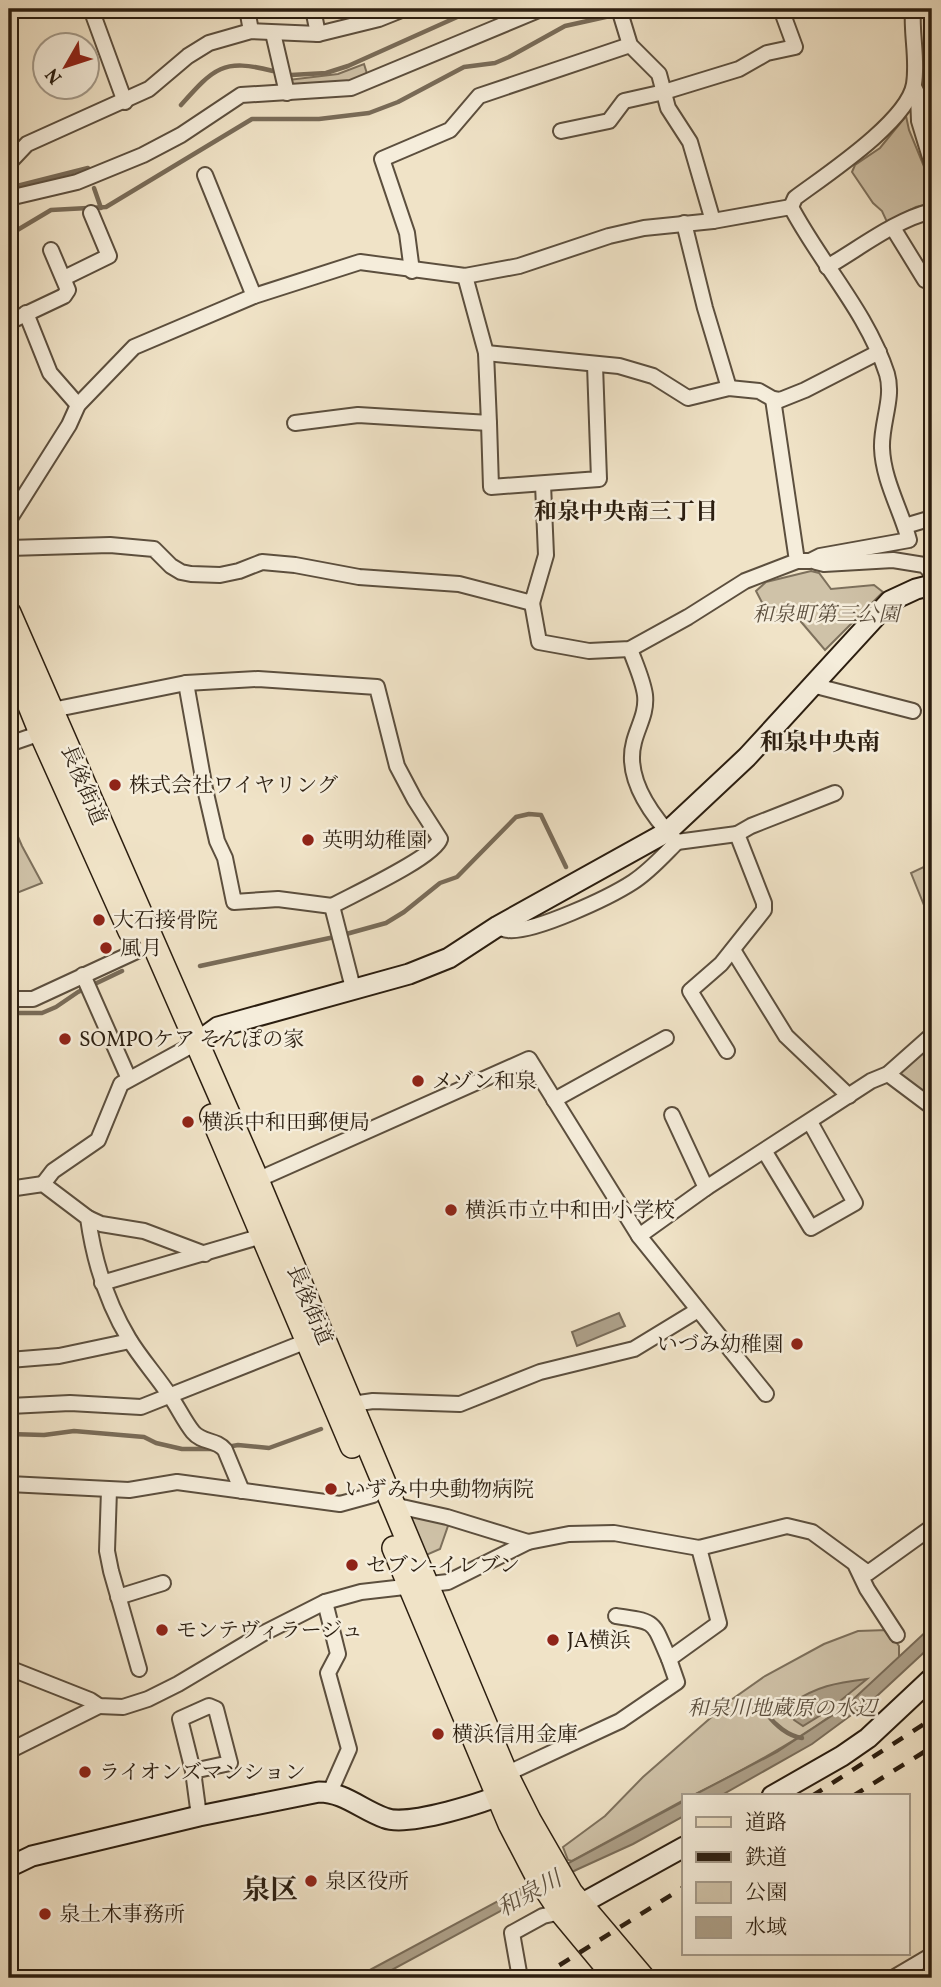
<svg xmlns="http://www.w3.org/2000/svg" width="941" height="1987" font-family="Vollkorn,'Noto Serif JP',serif">
	<rect width="100%" height="100%" fill="#f0e3c7"/>
	<filter id="stains"><feTurbulence type="fractalNoise" baseFrequency=".00286" numOctaves="4"/><feColorMatrix values="0 0 0 0 .2 0 0 0 0 .09 0 0 0 0 .02 0 0 0 .5 -.17"/></filter>
	<radialGradient id="worn" r=".72"><stop offset=".6" stop-color="#630" stop-opacity="0"/><stop offset="1" stop-color="#630" stop-opacity=".3"/></radialGradient>
	<g fill="#cfc2a8" stroke="#7d705c" stroke-width="2">
		<path d="M364,64L368,77L350,85L293,89L288,80L338,74Z"/>
		<path d="M906,116L909,130L932,186V203L916,207L887,222L882,211L873,203L852,172L855,165L880,148Z"/>
		<path d="M811,571L819,573L831,589L874,585L883,592L825,650L791,610L769,616L756,591L766,582Z"/>
		<path d="M9,816L22,846L42,883L9,896Z"/>
		<path d="M932,863V925L911,873Z"/>
		<path d="M932,1047V1101L896,1073Z"/>
		<path d="M406,1512L449,1523L440,1549L424,1556Z"/>
		<path d="M887,1630L899,1646V1660C838,1719 767,1758 692,1796H684V1800L572,1861L568,1860L563,1847L605,1816L643,1777L731,1700L765,1676L824,1644L858,1631Z"/>
	</g>
	<g fill="#ada089" stroke="#796c59" stroke-width="2">
		<path d="M619,1313L625,1326L577,1346L572,1332Z"/>
		<path d="M932,1626V1645L877,1696L812,1744L720,1796H692L777,1752L845,1707Z"/>
		<path d="M867,1679L829,1710L803,1726L794,1720L790,1704C817,1686 835,1683 867,1679Z"/>
		<path d="M684,1801V1816L633,1844L576,1870L377,1978H355Z"/>
	</g>
	<g fill="none" stroke-linecap="round" stroke-linejoin="round">
		<g stroke="#796c59" stroke-width="4.5">
			<path d="M635,15L651,9"/>
			<path d="M291,75L326,73L348,66L475,9"/>
			<path d="M181,105C214,68 223,58 273,71"/>
			<path d="M9,188L88,168"/>
			<path d="M94,188L101,208"/>
			<path d="M9,235L51,210L106,207L252,119H319L369,113L398,102L464,67L495,63L509,57L565,26L610,16"/>
			<path d="M200,966L339,936L386,923L404,912L440,883L457,877L516,817L529,814L541,815L566,867"/>
			<path d="M9,1016L16,1013H42L56,1007L78,992L122,971"/>
			<path d="M9,1434L44,1435L74,1431L144,1437L156,1443L182,1449H215"/>
			<path d="M227,1447L238,1445L269,1448L321,1429"/>
			<path d="M767,1714C775,1725 788,1736 802,1738"/>
		</g>
		<g stroke="#5c4f3e" stroke-width="18">
			<g id="street">
				<path d="M91,9L125,102"/>
				<path d="M247,9L251,31"/>
				<path d="M313,9L318,34"/>
				<path d="M619,9L630,45L659,74L668,108L690,142L713,221"/>
				<path d="M273,33L287,93"/>
				<path d="M914,87L918,95L919,121L932,164"/>
				<path d="M561,131L609,121L624,101L664,92L739,69L767,53L795,47L781,9"/>
				<path d="M9,163L27,144L149,89L188,56L209,43L251,31L318,34L379,19L404,9"/>
				<path d="M205,175L254,296"/>
				<path d="M9,198L77,182L143,155L181,135L241,95L351,88L541,9"/>
				<path d="M791,207C821,264 867,312 887,374C894,398 881,423 882,448C883,480 901,510 909,540L820,556L810,561H797"/>
				<path d="M791,207L795,198C826,175 908,121 914,84C918,59 911,34 913,9"/>
				<path d="M684,223L705,308L729,388"/>
				<path d="M893,228L925,280L932,283"/>
				<path d="M827,267C860,248 895,220 932,211"/>
				<path d="M412,271L407,233L382,159L450,130L479,96L630,45"/>
				<path d="M64,278L109,256L91,213"/>
				<path d="M26,313L50,373L78,405"/>
				<path d="M9,322L64,296L68,290L51,250"/>
				<path d="M486,353L619,366L653,376L688,398L729,388L759,391L773,399L780,400L805,390L879,352"/>
				<path d="M295,423L358,415L489,423L486,353L465,276"/>
				<path d="M489,423L491,487L599,479L595,365"/>
				<path d="M9,520L69,425L78,405L134,347L254,296L360,262L465,276L519,266L609,236L644,228L713,221L791,207"/>
				<path d="M905,526L932,518"/>
				<path d="M9,548L110,545L154,549L171,566L181,572L191,574L220,575L239,571L262,562L295,565L359,577L459,584L532,603L546,555L543,484"/>
				<path d="M816,562L824,564L893,560L924,565L932,573"/>
				<path d="M532,603L539,642L589,651L630,649L688,617L745,581L797,561L773,399"/>
				<path d="M630,649C635,663 643,680 645,695C647,713 638,726 634,742C624,779 652,816 677,842L737,834"/>
				<path d="M186,683L205,789L217,841L225,858L234,902L278,899L332,906"/>
				<path d="M812,685L913,711"/>
				<path d="M52,710L186,683L258,679L377,687L397,766L415,800L440,839C435,857 352,895 332,906L353,988"/>
				<path d="M9,744L41,733"/>
				<path d="M498,926C501,927 504,930 508,930C534,933 610,897 633,882C650,871 663,856 677,842"/>
				<path d="M733,950L786,1036L849,1096"/>
				<path d="M83,975L129,1079"/>
				<path d="M9,1001L16,999H33L139,950"/>
				<path d="M727,1051L690,991L721,964L764,910V903L737,834L751,826L835,793"/>
				<path d="M888,1074L932,1107"/>
				<path d="M554,1100L666,1038"/>
				<path d="M672,1115L706,1188"/>
				<path d="M765,1152L811,1228L855,1203L810,1122"/>
				<path d="M257,1180L529,1059L639,1236L766,1394"/>
				<path d="M43,1184L53,1171L98,1140L121,1084L196,1043"/>
				<path d="M9,1189L43,1184L88,1218C94,1261 106,1301 129,1339C141,1359 157,1376 170,1396C178,1407 184,1421 193,1432C202,1443 216,1439 225,1450L242,1491"/>
				<path d="M88,1218L101,1224L144,1231L205,1254"/>
				<path d="M639,1236L706,1188L871,1081L888,1074L932,1035"/>
				<path d="M102,1283L262,1236"/>
				<path d="M9,1360L59,1356L130,1341"/>
				<path d="M9,1398L10,1406L70,1403L141,1407L307,1341"/>
				<path d="M345,1405L373,1401L460,1404L540,1372L634,1349L698,1310"/>
				<path d="M9,1484L129,1490L177,1482L340,1504L373,1495"/>
				<path d="M109,1490L107,1551L111,1571L139,1669"/>
				<path d="M393,1505L447,1517L528,1542"/>
				<path d="M856,1566L867,1589L897,1635"/>
				<path d="M118,1597L163,1583"/>
				<path d="M325,1602L338,1654L328,1673L349,1749L330,1792"/>
				<path d="M616,1616C658,1622 652,1621 669,1659"/>
				<path d="M9,1668L90,1700L99,1706L123,1707L148,1699L178,1684L262,1634L325,1602L361,1592L448,1582L528,1542L569,1534L614,1533L699,1548L787,1526L812,1532L868,1573L932,1527"/>
				<path d="M9,1751L99,1706"/>
				<path d="M193,1771L230,1763L216,1709L209,1706L180,1719L193,1771L199,1816"/>
				<path d="M506,1774L620,1721L677,1682L669,1659L719,1623L699,1548"/>
				<path d="M520,1978L512,1933L543,1916L565,1911"/>
				<path d="M893,1978L932,1955"/>
			</g>
		</g>
		<g stroke="#2b1e10" stroke-width="23">
			<g id="secondary">
				<path d="M196,1043L218,1027L409,974L449,958L498,926L667,832L747,757L890,601L916,589L932,585"/>
				<path d="M772,1796L842,1756L868,1738L932,1678"/>
				<path d="M9,1867L32,1856L199,1816L319,1792C344,1792 362,1810 385,1818C408,1827 488,1802 511,1790"/>
				<path d="M579,1905L684,1847"/>
			</g>
		</g>
		<g stroke="#2b1e10" stroke-width="26">
			<g id="primary">
				<path d="M9,613L257,1180L506,1774L529,1820L571,1893L643,1978"/>
				<path d="M9,654L41,733L130,931"/>
				<path d="M212,1116L352,1446"/>
				<path d="M394,1548L510,1824L536,1874L562,1913L616,1978"/>
			</g>
		</g>
		<use href="#street" stroke="#f5eddb" stroke-width="14"/>
		<use href="#secondary" stroke="#f5eddb" stroke-width="19"/>
		<use href="#primary" stroke="#f0e3c7" stroke-width="23"/>
		<g stroke="#2b1e10" stroke-width="4.5" stroke-dasharray="12 12" stroke-linecap="butt">
			<path d="M812,1796L932,1719"/>
			<path d="M853,1796L932,1747"/>
			<path d="M539,1978L684,1887"/>
		</g>
	</g>
	<g fill="#8f2418" stroke="#f5eddb" stroke-width="2.5">
		<circle cx="115" cy="785" r="7"/>
		<circle cx="308" cy="840" r="7"/>
		<circle cx="99" cy="920" r="7"/>
		<circle cx="106" cy="948" r="7"/>
		<circle cx="65" cy="1039" r="7"/>
		<circle cx="418" cy="1081" r="7"/>
		<circle cx="188" cy="1122" r="7"/>
		<circle cx="451" cy="1210" r="7"/>
		<circle cx="797" cy="1344" r="7"/>
		<circle cx="331" cy="1489" r="7"/>
		<circle cx="352" cy="1565" r="7"/>
		<circle cx="162" cy="1630" r="7"/>
		<circle cx="553" cy="1640" r="7"/>
		<circle cx="438" cy="1734" r="7"/>
		<circle cx="85" cy="1772" r="7"/>
		<circle cx="311" cy="1881" r="7"/>
		<circle cx="45" cy="1914" r="7"/>
	</g>
	<g text-anchor="middle" stroke-width="5" stroke-linejoin="round" paint-order="stroke">
		<g font-size="21" font-style="italic" fill="#5c4f3e" stroke="#f5eddb">
			<text x="826" y="621">和泉町第三公園</text>
			<text x="782" y="1715">和泉川地蔵原の水辺</text>
		</g>
		<g font-size="21" fill="#2b1e10" stroke="#f5eddb">
			<text transform="translate(84 785) rotate(67)" y="7">長後街道</text>
			<text transform="translate(310 1305) rotate(67)" y="7">長後街道</text>
		</g>
		<g font-size="21" fill="#2b1e10" stroke="#f5eddb" text-anchor="start">
			<text x="129" y="792">株式会社ワイヤリング</text>
			<text x="322" y="847">英明幼稚園</text>
			<text x="113" y="927">大石接骨院</text>
			<text x="120" y="955">風月</text>
			<text x="79" y="1046">SOMPOケア そんぽの家</text>
			<text x="432" y="1088">メゾン和泉</text>
			<text x="202" y="1129">横浜中和田郵便局</text>
			<text x="465" y="1217">横浜市立中和田小学校</text>
			<text x="783" y="1351" text-anchor="end">いづみ幼稚園</text>
			<text x="345" y="1496">いずみ中央動物病院</text>
			<text x="366" y="1572">セブン-イレブン</text>
			<text x="176" y="1637">モンテヴィラージュ</text>
			<text x="567" y="1647">JA横浜</text>
			<text x="452" y="1741">横浜信用金庫</text>
			<text x="99" y="1779">ライオンズマンション</text>
			<text x="325" y="1888">泉区役所</text>
			<text x="59" y="1921">泉土木事務所</text>
		</g>
		<g font-size="23" font-weight="bold" fill="#2b1e10" stroke="#f5eddb">
			<text x="626" y="519">和泉中央南三丁目</text>
		</g>
		<g font-size="23" font-style="italic" fill="#5f5240" stroke="#f5eddb">
			<text transform="translate(529 1893) rotate(-29)" y="8">和泉川</text>
		</g>
		<g font-size="24" font-weight="bold" fill="#2b1e10" stroke="#f5eddb">
			<text x="820" y="750">和泉中央南</text>
		</g>
		<g font-size="28" font-weight="bold" fill="#2b1e10" stroke="#f5eddb">
			<text x="270" y="1899">泉区</text>
		</g>
	</g>
	<rect width="941" height="1987" fill="none" stroke="#f0e3c7" stroke-width="35"/>
	<rect x="10" y="10" width="920" height="1966" fill="none" stroke="#2b1e10" stroke-width="3.5"/>
	<rect x="18" y="18" width="906" height="1952" fill="none" stroke="#2b1e10" stroke-width="2"/>
	<rect x="682" y="1794" width="228" height="161" fill="#f5eddb" stroke="#a49a8a" stroke-width="2"/>
	<rect x="696" y="1817" width="35" height="10" fill="#f0e3c7" stroke="#a49a8a" stroke-width="2"/>
	<text x="745" y="1829" font-size="21" fill="#2b1e10">道路</text>
	<rect x="696" y="1852" width="35" height="10" fill="#2b1e10" stroke="#a49a8a" stroke-width="2"/>
	<text x="745" y="1864" font-size="21" fill="#2b1e10">鉄道</text>
	<rect x="696" y="1882" width="35" height="21" fill="#cfc2a8" stroke="#a49a8a" stroke-width="2"/>
	<text x="745" y="1899" font-size="21" fill="#2b1e10">公園</text>
	<rect x="696" y="1917" width="35" height="21" fill="#ada089" stroke="#a49a8a" stroke-width="2"/>
	<text x="745" y="1934" font-size="21" fill="#2b1e10">水域</text>
	<g transform="translate(66 66) rotate(231)"><circle r="33" fill="#f5eddb" stroke="#a49a8a" stroke-width="2"/>
	<path d="M0-5L12 26L0 18L-12 26Z" fill="#8f2418"/>
	<text y="-10" font-size="19" font-weight="bold" text-anchor="middle" fill="#2b1e10">N</text>
	</g>
	<rect width="100%" height="100%" filter="url(#stains)"/>
	<rect width="100%" height="100%" fill="url(#worn)"/>
</svg>
